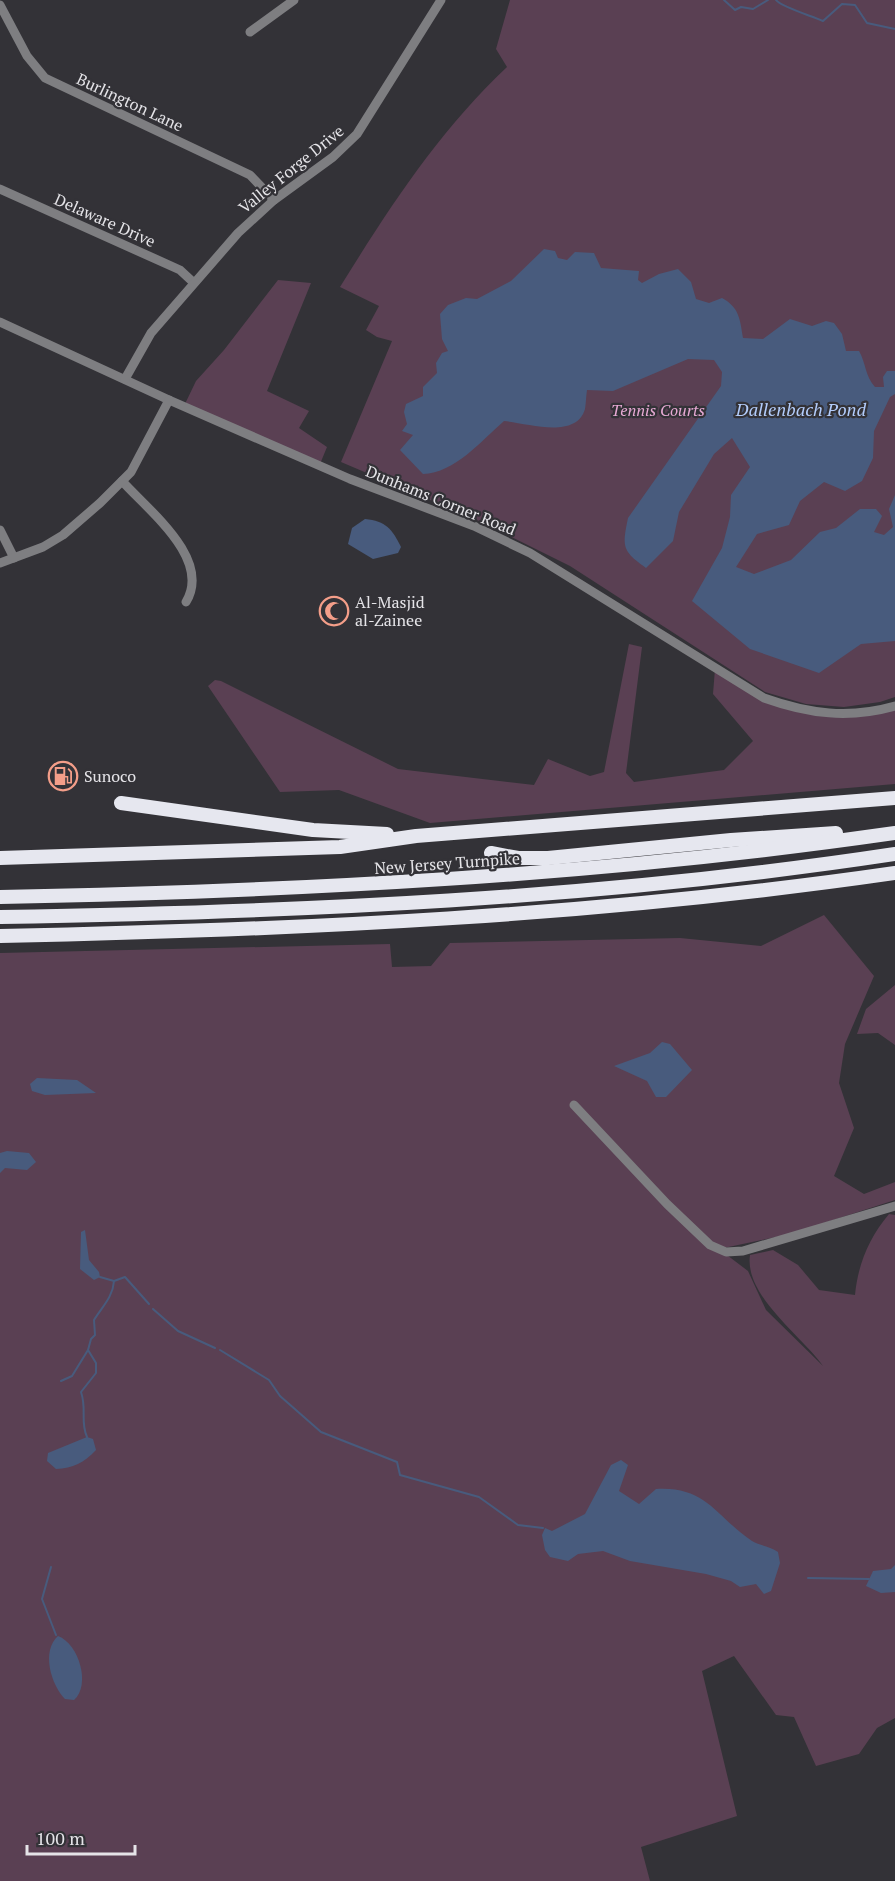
<svg xmlns="http://www.w3.org/2000/svg" width="895" height="1881" font-family="'PT Serif',serif">
	<rect width="100%" height="100%" fill="#333237"/>
	<g fill="#5a4053">
		<path d="M510,0H895V697L880,702L844,707L806,704L765,692L570,566L477,520L341,462L392,341L377,337L366,330L379,306L340,287C389,208 439,131 507,67L496,49Z"/>
		<path d="M278,280L311,283L267,391L309,411L299,428L327,447L320,464L184,406L196,381L224,350Z"/>
		<path d="M629,644L642,647L626,773L634,782L724,770L753,741L713,694L715,669L746,688L825,714L895,706V784L430,823L339,790L280,792L208,686L215,680L221,681L398,769L534,785L548,759L590,776L604,772Z"/>
		<path d="M824,915L874,976L845,1044L839,1083L854,1128L834,1176L864,1194L895,1182V1200L790,1234L719,1249L748,1271L766,1310L823,1366C803,1337 744,1296 750,1255L773,1250L798,1265L819,1290L855,1295C858,1264 869,1238 889,1214L895,1215V1718L877,1728L859,1754L816,1766L794,1717L776,1715L734,1656L702,1671L737,1816L641,1847L650,1881H0V953L390,944L392,967L431,966L450,943L680,938L761,946Z"/>
		<path d="M895,985V1045L878,1033L857,1034L866,1009Z"/>
	</g>
	<g fill="#485b7d">
		<path d="M544,249L555,251L558,258L567,260L575,252L594,253L601,268L639,271L638,280L642,283L659,274L678,269L691,282L696,299L709,303L722,298C739,307 740,319 743,338L763,339L790,319L812,326L826,321L834,323L842,334L846,351H859C866,363 865,376 875,387H884L883,377L887,371H895V394L890,397L874,431L873,458L862,481L845,491L824,482L800,501L789,525L757,534L736,567L754,574L791,560L820,532L836,528L860,509H876L882,516L874,532L884,535L893,527L889,509L895,495V641L861,644L819,673L750,649L692,601L722,548L730,517L731,495L750,467L732,438L714,454L679,512L673,541L646,568C622,551 622,547 628,518L721,386L722,372L714,360L688,359L613,391L587,390C586,396 586,403 585,409C576,440 527,423 504,421C481,441 455,473 423,474L400,450L413,435L402,431L407,424L404,412L406,404L423,396V387L437,373L436,363L442,353L448,351L442,339L440,314L448,305L466,298L477,299L511,281Z"/>
		<path d="M365,519C386,521 392,529 401,547L398,553L373,559L348,544L352,528Z"/>
		<path d="M662,1042L670,1044L692,1070L666,1097H656L647,1081L614,1066L650,1053Z"/>
		<path d="M37,1078L77,1080L96,1093L45,1095L32,1091L30,1084Z"/>
		<path d="M7,1151L29,1153L36,1162L27,1170L5,1168L0,1173V1153Z"/>
		<path d="M85,1230L89,1260L99,1272L100,1277L94,1280L80,1269L81,1232Z"/>
		<path d="M87,1437L93,1439L96,1450C84,1463 73,1468 56,1469L47,1461L48,1453Z"/>
		<path d="M621,1460L628,1465L619,1491L639,1504L656,1489C707,1486 716,1517 752,1541C760,1546 770,1546 778,1552L780,1563L771,1591L764,1594L756,1584L740,1587L731,1581L706,1574L630,1561L603,1551L578,1554L568,1561L550,1557L545,1550L542,1535L545,1528L552,1531L585,1514L611,1465Z"/>
		<path d="M895,1565V1592L881,1593L866,1586L873,1571L891,1569Z"/>
		<path d="M58,1636C79,1644 91,1685 74,1700L65,1699C51,1685 41,1651 58,1636Z"/>
	</g>
	<g fill="none" stroke-linecap="round" stroke-linejoin="round">
		<g stroke="#485b7d" stroke-width="2">
			<path d="M724,0L735,10L741,7L753,9L768,0"/>
			<path d="M776,0C781,7 812,16 823,21L842,4L855,5L867,23L895,29"/>
			<path d="M114,1281L125,1277L149,1304"/>
			<path d="M153,1309L178,1331L215,1348"/>
			<path d="M220,1350L269,1380L280,1396L321,1432L397,1462L400,1475L479,1497L518,1525L543,1528"/>
			<path d="M61,1381L72,1376L88,1350"/>
			<path d="M87,1437C80,1422 87,1409 81,1392L96,1373V1363L88,1350L91,1339L95,1335L94,1320C102,1307 113,1297 114,1281L100,1277"/>
			<path d="M51,1567L42,1599L56,1635"/>
			<path d="M808,1578L869,1579"/>
		</g>
		<g stroke="#7e7e81" stroke-width="9">
			<path d="M0,5L27,56L45,78L250,175L274,200"/>
			<path d="M250,32L294,0"/>
			<path d="M0,189L180,270L194,283"/>
			<path d="M0,322L169,400L350,479L474,526L530,553L764,698C809,714 849,719 895,706"/>
			<path d="M125,379L151,333L238,233L274,200L333,157L357,134L441,0"/>
			<path d="M122,481C149,511 212,559 186,602"/>
			<path d="M0,530L14,558"/>
			<path d="M0,563L43,547L63,535L100,503L131,472L169,400"/>
			<path d="M574,1105L667,1204L710,1245L726,1252L743,1251L895,1206"/>
		</g>
		<g stroke="#e6e7ef" stroke-width="14">
			<path d="M121,803L313,830L387,834"/>
			<path d="M491,853L518,858H548L731,840L836,833"/>
			<path d="M0,858L340,847L416,836L895,798"/>
			<path d="M0,897C299,891 598,876 895,833"/>
			<path d="M0,917C299,912 599,899 895,854"/>
			<path d="M0,936C299,930 598,916 895,873"/>
		</g>
	</g>
	<defs>
		<g id="mosque-ring" transform="scale(1.5)"><circle r="9.5" fill="#333237" stroke="#f49e89" stroke-width="1.5"/><path d="M3.5-4.9A6 6 0 1 0 3.5 4.9A5 5 0 1 1 3.5-4.9Z" fill="#f49e89"/></g>
		<g id="fuel-ring" transform="scale(1.5)"><circle r="9.5" fill="#333237" stroke="#f49e89" stroke-width="1.5"/><path d="M-5.5-6h7V0h2V4h1.3V-2.5L3-4.5l.8-.8L6-3V5H2.5V1h-1V6h-7ZM-4.2-4.7v3.2H.2V-4.7Z" fill="#f49e89"/></g>
	</defs>
	<g fill-rule="evenodd">
		<use href="#mosque-ring" x="334" y="611"/>
		<use href="#fuel-ring" x="63" y="776"/>
	</g>
	<g text-anchor="middle" stroke-width="4.5" stroke-linejoin="round" paint-order="stroke">
		<g font-size="16" fill="#e5e4e8" stroke="#333237">
			<text transform="translate(130 102) rotate(25)" y="6">Burlington Lane</text>
			<text transform="translate(291 169) rotate(-39)" y="6">Valley Forge Drive</text>
			<text transform="translate(105 220) rotate(24)" y="6">Delaware Drive</text>
			<text transform="translate(441 500) rotate(22)" y="6">Dunhams Corner Road</text>
			<text transform="translate(447 863) rotate(-4)" y="6">New Jersey Turnpike</text>
		</g>
		<g font-size="16" font-style="italic" fill="#e7a9d4" stroke="#333237">
			<text x="658" y="416">Tennis Courts</text>
		</g>
		<g font-size="16" fill="#e5e4e8" stroke="#333237" text-anchor="start">
			<text x="355" y="608">Al-Masjid<tspan x="355" dy="18">al-Zainee</tspan></text>
			<text x="84" y="782">Sunoco</text>
		</g>
		<g font-size="18" font-style="italic" fill="#b3cdfc" stroke="#333237">
			<text x="801" y="416">Dallenbach Pond</text>
		</g>
	</g>
	<path d="M27 1845v9h108v-9" fill="none" stroke="#e5e4e8" stroke-width="3"/>
	<text x="36" y="1845" font-size="18" fill="#e5e4e8" stroke="#333237" stroke-width="4.5" paint-order="stroke">100 m</text>
</svg>
